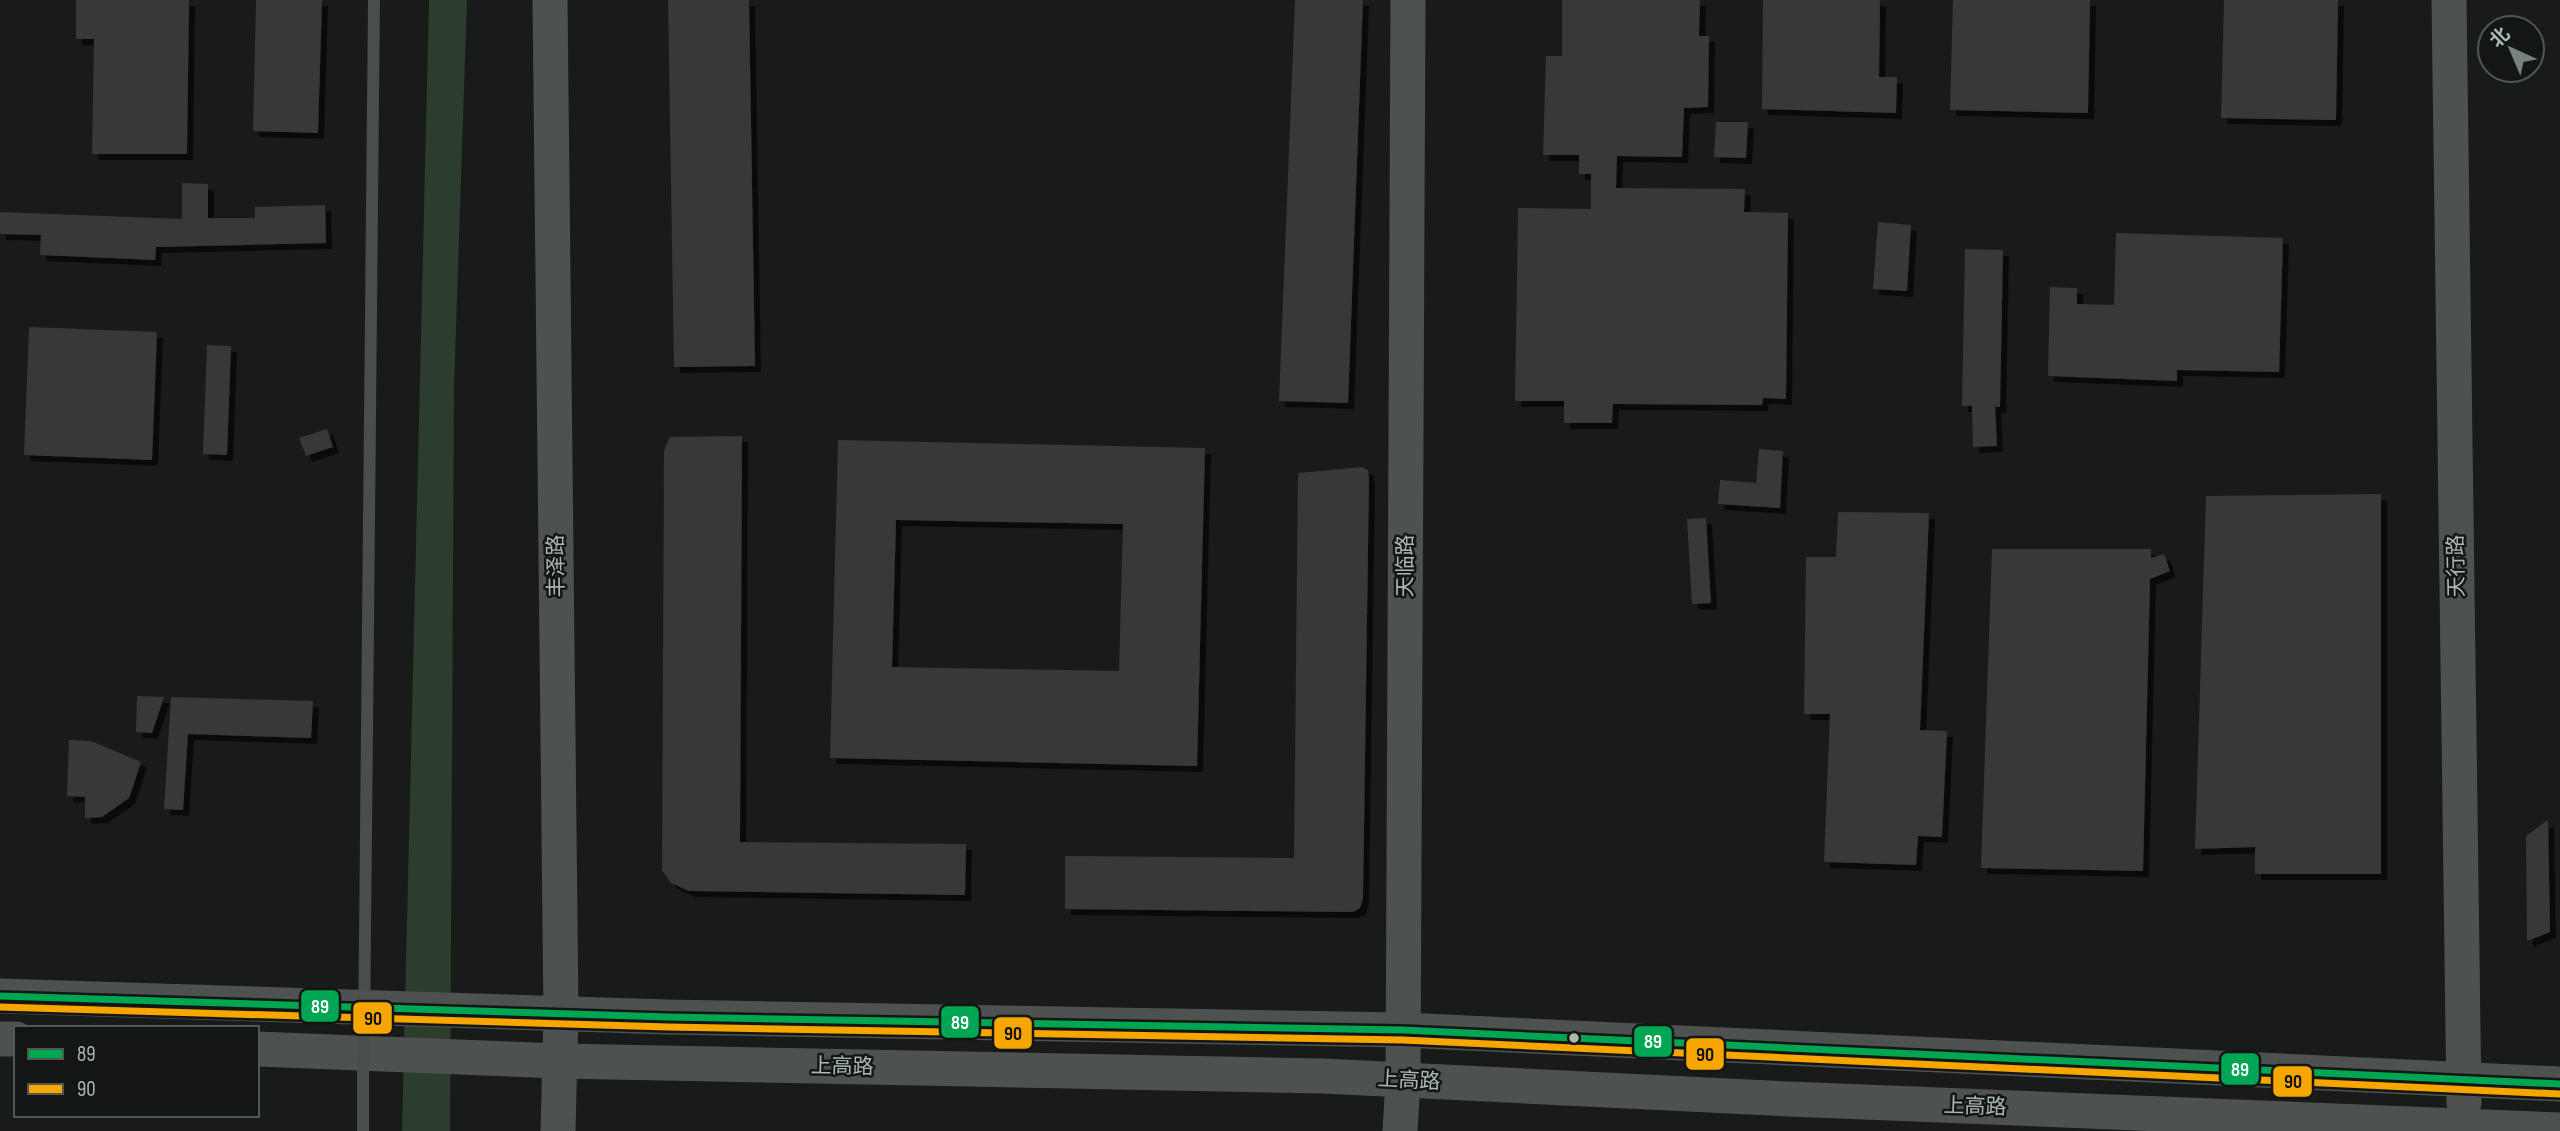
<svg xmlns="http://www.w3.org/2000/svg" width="2560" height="1131" font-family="'Sofia Sans Condensed','Noto Sans SC',sans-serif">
	<defs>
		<filter id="shadow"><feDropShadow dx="6" dy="6" stdDeviation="0" flood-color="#0009"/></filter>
	</defs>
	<rect width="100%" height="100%" fill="#191a1a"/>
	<path fill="#2c3c2d" d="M429,0H467L454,388L450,1131H402Z"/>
	<g fill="#373837" fill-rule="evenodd" filter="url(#shadow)">
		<path d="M76,0H189L187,154H92L94,39H76Z"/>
		<path d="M256,0H322L318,133L253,131Z"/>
		<path d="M668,0H749L755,366L674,367Z"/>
		<path d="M1295,0H1363L1348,403L1279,401Z"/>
		<path d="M1562,0H1700L1699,36H1709L1708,107L1684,108L1682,157L1617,156L1616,188L1745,189L1744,212L1788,213L1786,399L1763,398L1762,405L1613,404L1612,423H1564V401H1515L1518,208L1591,209V174H1579V155H1543L1546,56H1562Z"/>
		<path d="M1763,0H1880L1879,77H1897L1896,113L1762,109Z"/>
		<path d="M1953,0H2090L2088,113L1950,110Z"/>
		<path d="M2224,0H2338L2336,120L2221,118Z"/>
		<path d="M1716,122H1748L1746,158L1714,157Z"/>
		<path d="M182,183L208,184V218H255V207L325,205L326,243L156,247L155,260L40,255L41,235L0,234V212L182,219Z"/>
		<path d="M1878,222L1911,225L1907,291L1873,289Z"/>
		<path d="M2116,233L2283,238L2279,372L2177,370V381L2048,376L2050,287L2077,288V304L2114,305Z"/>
		<path d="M1965,249L2003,250L2000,407H1995L1997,446L1973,447L1972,406H1962Z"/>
		<path d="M29,327L157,332L152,460L24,455Z"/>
		<path d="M207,345L231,346L227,455L203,454Z"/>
		<path d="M327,429L333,447L306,456L299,438Z"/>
		<path d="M742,436L740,842L966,844L965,895L689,891L671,883L662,870L664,451L670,437Z"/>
		<path d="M838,440L1205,448L1197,766L830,758ZM896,520L1123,524L1119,671L892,667Z"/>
		<path d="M1759,449L1783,451L1780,508L1718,504L1720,480L1756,483Z"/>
		<path d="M1362,467L1368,470L1369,479L1363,898L1360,908L1353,912L1065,909V856L1294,858L1298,473Z"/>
		<path d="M2381,494V874H2255V847L2195,849L2206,496Z"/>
		<path d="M1838,512L1929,513L1920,730L1947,731L1942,837L1918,836L1916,865L1824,862L1830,714H1804L1806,557H1836Z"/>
		<path d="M1706,518L1711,603L1692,604L1687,519Z"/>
		<path d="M1992,549H2151V558L2164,554L2170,571L2150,579L2143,871L1981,868Z"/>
		<path d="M137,696L164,697L152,733L136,732Z"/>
		<path d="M171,697L313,701L311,738L188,734L183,810L164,809Z"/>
		<path d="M69,740L91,741L141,762L129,798L102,817L85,818V797L67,796Z"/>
		<path d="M2548,820L2550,932L2527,941L2526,836Z"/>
	</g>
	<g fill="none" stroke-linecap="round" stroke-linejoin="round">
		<g stroke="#494d4b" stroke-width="12">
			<path d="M364,1040L374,0"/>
			<path d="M363,1131V1066"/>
		</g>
		<g stroke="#4d514f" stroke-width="35">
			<path d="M550,0L561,1015L558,1131"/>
			<path d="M2449,0L2464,1103"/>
			<path d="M0,996L668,1017L1403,1030L2560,1084"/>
			<path d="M0,1039H16"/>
			<path d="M257,1049L560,1061L1323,1076L1789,1099L2560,1130"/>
			<path d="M1400,1131L1403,1080L1408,0"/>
		</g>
		<path stroke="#494d4b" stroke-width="12" d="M363,1066L364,1040"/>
		<g stroke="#131615" stroke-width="12">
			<path id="bus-1" d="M0,996L668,1017L1403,1030L2560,1084"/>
		</g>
		<g stroke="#131615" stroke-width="12">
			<path id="bus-2" d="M0,1007L668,1027L1403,1040L2560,1094"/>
		</g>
		<use href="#bus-1" stroke="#00a651" stroke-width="7"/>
		<use href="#bus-2" stroke="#f7a600" stroke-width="7"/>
	</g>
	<circle fill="#aabaaf" stroke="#131615" stroke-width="2.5" cx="1574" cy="1038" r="6"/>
	<g text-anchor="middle" stroke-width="5" stroke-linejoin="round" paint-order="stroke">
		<g font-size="21" fill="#aabaaf" stroke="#131615">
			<text transform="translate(556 566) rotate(-91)" y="7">丰泽路</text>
			<text transform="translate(1405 566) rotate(-90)" y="7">天临路</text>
			<text transform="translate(2456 566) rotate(-91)" y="7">天行路</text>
			<text transform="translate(842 1066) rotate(1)" y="7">上高路</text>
			<text transform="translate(1409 1080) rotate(3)" y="7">上高路</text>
			<text transform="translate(1975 1106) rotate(2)" y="7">上高路</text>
		</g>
	</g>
	<g stroke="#131615" stroke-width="2.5">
		<rect x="300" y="989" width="40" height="34" rx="7" fill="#00a651"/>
		<rect x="352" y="1001" width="41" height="34" rx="7" fill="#f7a600"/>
		<rect x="940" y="1005" width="40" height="34" rx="7" fill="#00a651"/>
		<rect x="993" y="1016" width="40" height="34" rx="7" fill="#f7a600"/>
		<rect x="1633" y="1025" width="40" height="33" rx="7" fill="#00a651"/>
		<rect x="1685" y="1037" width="40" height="34" rx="7" fill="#f7a600"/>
		<rect x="2220" y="1052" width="40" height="34" rx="7" fill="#00a651"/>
		<rect x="2272" y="1065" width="41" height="33" rx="7" fill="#f7a600"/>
	</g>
	<g font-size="19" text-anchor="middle" font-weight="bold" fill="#fff">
		<text x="320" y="1013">89</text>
		<text x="960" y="1029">89</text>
		<text x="1653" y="1048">89</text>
		<text x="2240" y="1076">89</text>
	</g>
	<g font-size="19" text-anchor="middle" font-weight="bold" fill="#111">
		<text x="373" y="1025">90</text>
		<text x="1013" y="1040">90</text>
		<text x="1705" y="1061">90</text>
		<text x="2293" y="1088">90</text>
	</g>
	<rect x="14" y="1026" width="245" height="91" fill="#131615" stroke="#4f5853" stroke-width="2"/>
	<rect x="28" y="1049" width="35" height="10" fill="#00a651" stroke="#4f5853" stroke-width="2"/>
	<text x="77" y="1061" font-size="21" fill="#aabaaf">89</text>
	<rect x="28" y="1084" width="35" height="10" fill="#f7a600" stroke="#4f5853" stroke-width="2"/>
	<text x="77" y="1096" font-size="21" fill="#aabaaf">90</text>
	<g transform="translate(2511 49) rotate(316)"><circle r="33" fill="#131615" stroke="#4f5853" stroke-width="2"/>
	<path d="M0-5L12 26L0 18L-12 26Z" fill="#77827b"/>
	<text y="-10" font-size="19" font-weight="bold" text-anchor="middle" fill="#aabaaf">北</text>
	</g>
</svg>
